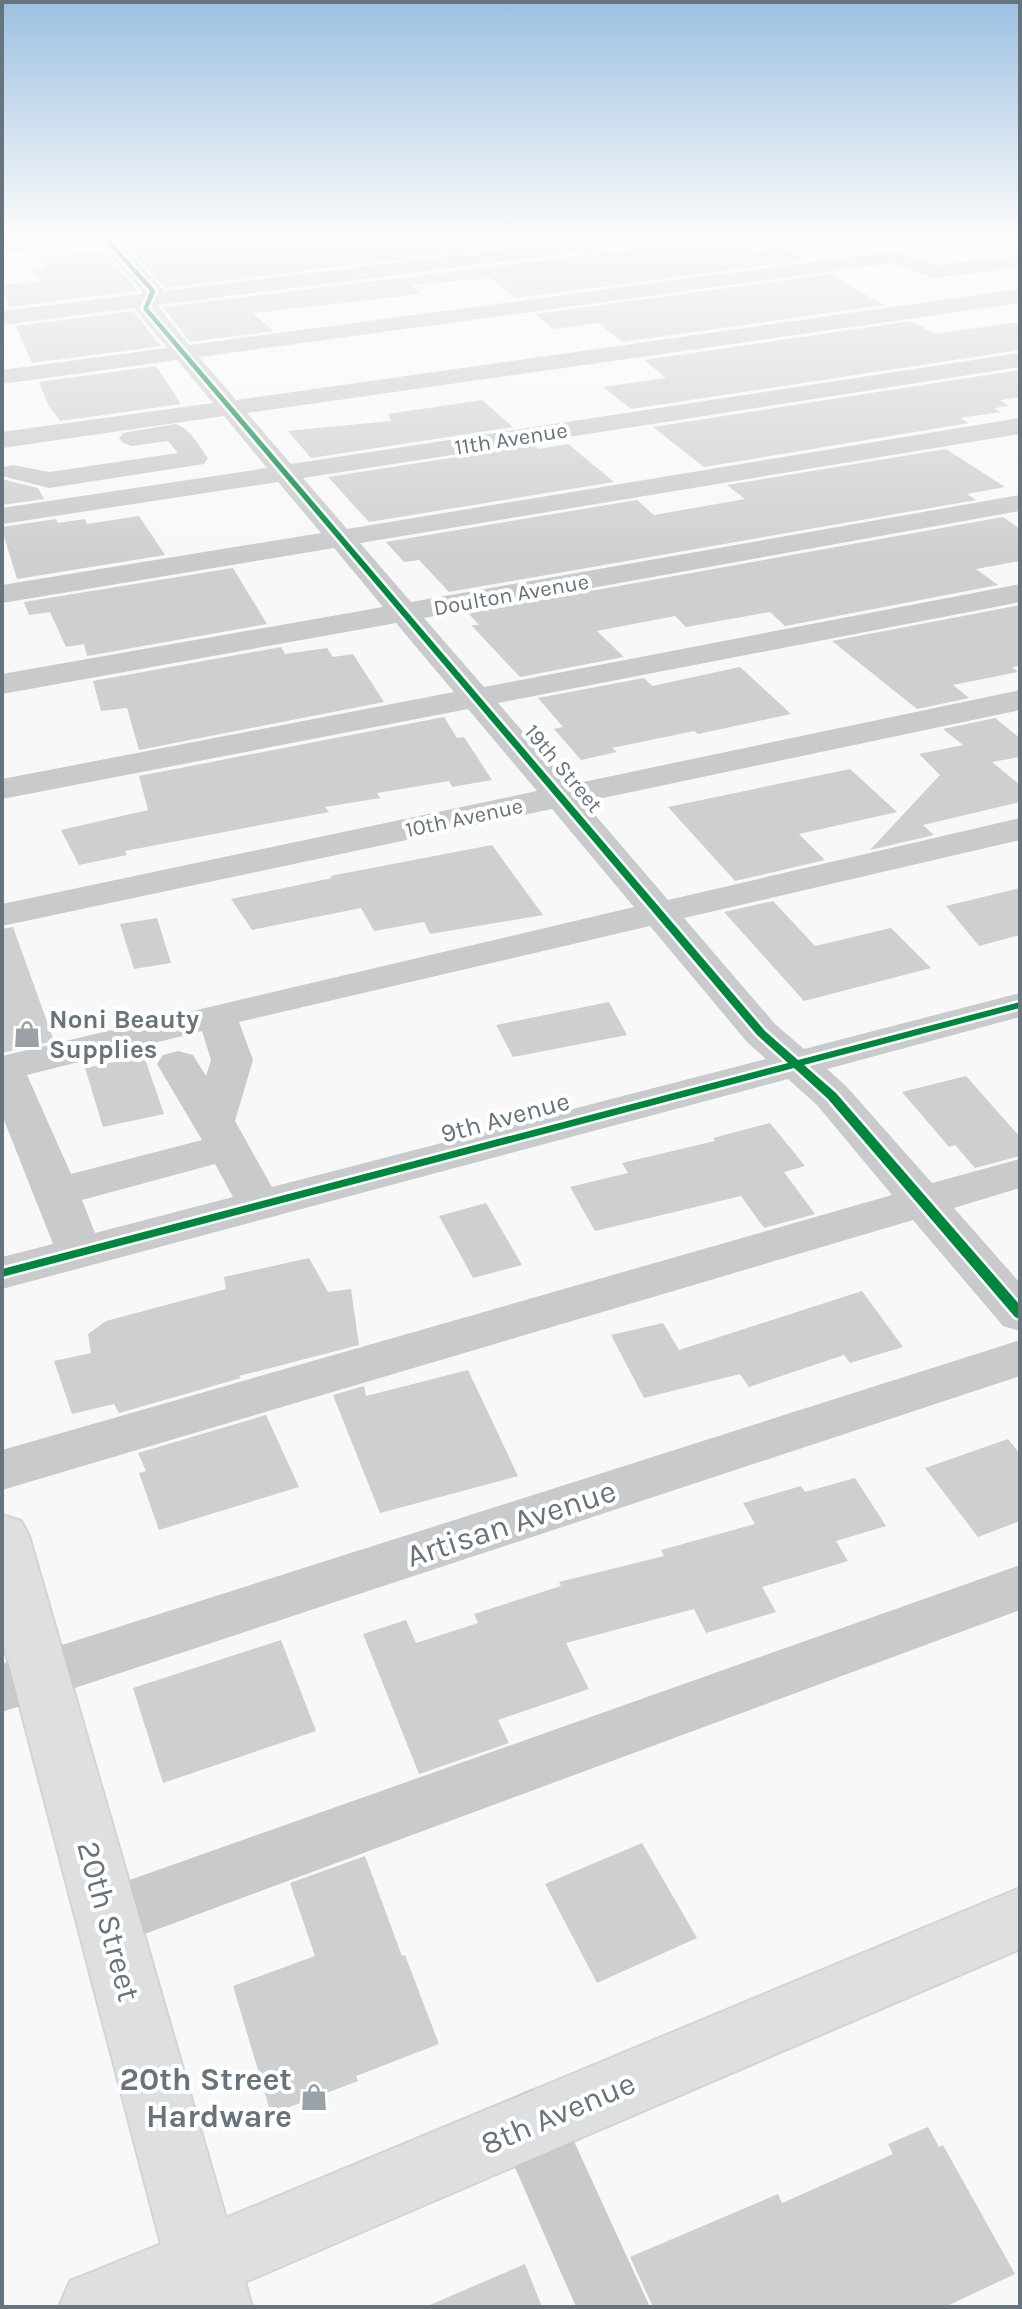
<svg xmlns="http://www.w3.org/2000/svg" width="1022" height="2309" font-family="Karla,sans-serif">
	<rect width="100%" height="100%" fill="#f8f8f8"/>
	<g fill="#cecfd0">
		<path d="M132,238H499L507,246L165,288L129,248L142,247Z"/>
		<path d="M725,238H732L754,251L783,247L805,260L516,298L490,278L412,285L421,294L253,313L273,331L190,342L163,307Z"/>
		<path d="M103,251L138,291L9,307L2,285L42,281L31,269L46,268L40,258Z"/>
		<path d="M830,274L884,305L622,342L599,323L553,329L535,314Z"/>
		<path d="M133,311L161,346L32,363L16,326Z"/>
		<path d="M912,321L934,334L1020,322V350L631,409L603,387L666,378L644,360Z"/>
		<path d="M156,366L181,404L60,421L48,404L39,382Z"/>
		<path d="M1020,370V397L1000,400L1009,406L994,408L1001,412L960,418L969,423L704,467L653,427Z"/>
		<path d="M482,400L513,427L311,458L288,431L391,421L388,414Z"/>
		<path d="M568,444L614,482L369,522L328,477L534,445L538,449Z"/>
		<path d="M946,449L1005,487L967,494L976,500L449,592L419,560L404,562L386,542L637,500L654,515L745,499L727,485Z"/>
		<path d="M2,479L38,488L44,499L2,505Z"/>
		<path d="M139,516L165,555L17,579L2,530V527L56,519L58,523L85,519L87,524Z"/>
		<path d="M1003,517L1020,529V561L976,569L998,585L785,626L770,612L686,627L675,616L597,631L624,657L520,677L471,625H479L468,613Z"/>
		<path d="M233,568L267,624L87,656L84,644L66,647L50,612L29,615L24,602Z"/>
		<path d="M1020,605V666L1012,667L1018,672L953,685L969,698L917,709L832,641Z"/>
		<path d="M281,647L285,654L327,648L333,657L353,654L384,702L139,750L127,708L101,711L93,681Z"/>
		<path d="M740,667L791,714L698,734L694,731L612,748L617,752L581,760L554,729L563,727L538,698L644,678L652,686Z"/>
		<path d="M444,717L457,738L464,737L492,780L452,787L449,781L377,793L380,798L325,807L329,812L125,851L127,855L79,865L61,830L148,810L139,776Z"/>
		<path d="M995,718L1020,738V757L992,762L1020,785V802L923,825L934,835L870,850L940,775L919,754L963,745L943,729Z"/>
		<path d="M850,769L897,812L799,834L825,860L735,881L668,807Z"/>
		<path d="M492,845L543,915L430,934L424,922L374,931L361,908L252,930L231,899L332,878L330,876Z"/>
		<path d="M1020,888V935L979,946L946,906Z"/>
		<path d="M773,901L815,946L891,928L931,968L804,1001L724,912Z"/>
		<path d="M157,918L171,963L134,969L120,924Z"/>
		<path d="M13,927L54,1041L2,1053V929Z"/>
		<path d="M609,1002L627,1035L513,1057L496,1025Z"/>
		<path d="M144,1056L164,1114L103,1127L85,1068Z"/>
		<path d="M966,1076L1020,1137V1156L975,1168L955,1145L949,1147L902,1092Z"/>
		<path d="M770,1123L805,1166L784,1172L815,1214L764,1228L741,1196L595,1231L570,1187L628,1173L622,1163L715,1141L713,1138Z"/>
		<path d="M486,1203L522,1265L473,1278L439,1216Z"/>
		<path d="M309,1258L328,1292L351,1289L359,1345L239,1376L241,1378L119,1413L114,1404L72,1414L54,1361L91,1353L88,1334L106,1321L226,1289L224,1277Z"/>
		<path d="M862,1291L903,1347L850,1363L844,1355L749,1387L740,1374L644,1398L611,1335L663,1323L679,1350Z"/>
		<path d="M468,1370L518,1476L380,1513L333,1395L364,1386L366,1396Z"/>
		<path d="M266,1415L299,1487L159,1530L139,1473L146,1471L138,1453Z"/>
		<path d="M1008,1439L1020,1454V1521L978,1537L925,1468Z"/>
		<path d="M855,1478L886,1526L836,1541L848,1561L762,1587L776,1612L706,1633L694,1609L566,1643L589,1689L498,1720L509,1743L419,1774L363,1634L406,1620L416,1643L478,1623L474,1614L561,1586L559,1582L664,1556L661,1550L755,1524L743,1503L801,1486L805,1492Z"/>
		<path d="M281,1640L316,1731L163,1783L133,1688Z"/>
		<path d="M642,1843L697,1938L597,1983L545,1884Z"/>
		<path d="M365,1856L402,1956L405,1955L439,2044L356,2076L358,2081L271,2114L233,1986L315,1956L290,1883Z"/>
		<path d="M928,2127L939,2147L943,2145L1015,2274L945,2307H653L630,2257L778,2194L782,2203L893,2154L888,2144Z"/>
		<path d="M525,2264L542,2307H425Z"/>
	</g>
	<g fill="none" stroke-linecap="round" stroke-linejoin="round">
		<g stroke="#d3d4d5" stroke-width="4">
			<path id="major" d="M2,1515L21,1521L29,1536L226,2218L1020,1888V1949L245,2282L252,2307H59L70,2281L161,2244L2,1638Z"/>
		</g>
		<g fill="#c9cacc" fill-rule="evenodd">
			<path d="M29,238H93L83,244L2,253V241Z"/>
			<path d="M95,238H116L164,291L594,238H652L642,244L157,305L189,345L894,251L937,265L1020,255V267L935,278L892,263L199,357L236,400L1020,289V303L247,413L291,464L1020,353V367L303,478L347,529L1020,418V434L360,543L411,602L1020,495V511L424,618L484,687L1020,584V602L498,703L569,785L1020,690V710L584,802L668,900L1020,818V840L684,918L775,1024L804,1049L1020,993V1017L827,1069L847,1087L932,1183L1020,1159V1188L954,1208L1020,1283V1331L1003,1326L913,1220L2,1490V1450L892,1195L817,1105L788,1079L2,1289V1257L53,1244L2,1115V1056L634,907L552,809L2,926V904L537,791L468,709L2,799V779L454,692L396,623L2,694V674L383,607L334,548L2,603V585L321,533L278,482L2,524V508L267,468L224,416L2,448V432L213,403L177,360L2,384V370L167,348L134,308L2,325V311L141,294L142,292ZM650,926L747,1042L766,1059L272,1187L235,1121L253,1060L239,1022ZM202,1031L211,1060L206,1076L193,1055L178,1051L163,1055L157,1064L202,1140L71,1174L27,1075ZM215,1164L233,1197L95,1233L82,1200Z"/>
			<path d="M175,424C190,428 199,446 208,458L204,464L49,488L2,476L4,467L13,465L49,472L178,453L168,441L132,446L123,443L119,438L123,433Z"/>
			<path d="M1020,1340V1376L2,1712V1664Z"/>
			<path d="M1020,1565V1610L107,1948L84,1939L75,1918L84,1897L107,1888Z"/>
			<path d="M531,2089L555,2100L650,2307H576L496,2124L507,2100Z"/>
		</g>
		<use href="#major" fill="#dedfe0" fill-rule="evenodd"/>
		<g stroke="#fff" stroke-width="5">
			<path id="cycleway" d="M102,238H108L156,291L148,308L765,1031L798,1060L1020,1002V1008L804,1065L836,1093L1020,1305V1319L1015,1317L828,1099L794,1068L2,1277V1269L788,1063L757,1035L143,309L150,291Z"/>
		</g>
		<use href="#cycleway" fill="#00873e" fill-rule="evenodd"/>
	</g>
	<linearGradient id="sky" x2="0" y2="1"><stop stop-color="#9dc0e1"/><stop offset="0.42" stop-color="#fcfcfc"/><stop offset="1" stop-color="#fcfcfc" stop-opacity="0"/></linearGradient>
	<rect width="1022" height="561" fill="url(#sky)"/>
	<defs>
		<g id="shop-bare" transform="scale(2.16)"><path d="M-5-2.5h2.3a2.7 3.5 0 0 1 5.4 0H5L5.5 6h-11ZM-1.5-2.5h3a1.5 2.3 0 0 0-3 0Z" fill="#9aa2a8" stroke="#fff" stroke-width="2.5" paint-order="stroke"/></g>
	</defs>
	<g fill-rule="evenodd">
		<use href="#shop-bare" x="27" y="1034"/>
		<use href="#shop-bare" x="314" y="2097"/>
	</g>
	<g text-anchor="middle" stroke-width="8" stroke-linejoin="round" paint-order="stroke">
		<g font-size="22" fill="#67747d" stroke="#fff">
			<text transform="translate(511 438) rotate(-9)" y="8">11th Avenue</text>
			<text transform="translate(511 594) rotate(-10)" y="8">Doulton Avenue</text>
			<text transform="translate(564 768) rotate(50)" y="8">19th Street</text>
			<text transform="translate(464 817) rotate(-12)" y="8">10th Avenue</text>
		</g>
		<g font-size="26" font-weight="bold" fill="#67747d" stroke="#fff" text-anchor="start">
			<text x="49" y="1028">Noni Beauty<tspan x="49" dy="30">Supplies</tspan></text>
		</g>
		<g font-size="26" fill="#67747d" stroke="#fff">
			<text transform="translate(505 1117) rotate(-15)" y="9">9th Avenue</text>
		</g>
		<g font-size="32" fill="#67747d" stroke="#fff">
			<text transform="translate(511 1523) rotate(-18)" y="11">Artisan Avenue</text>
			<text transform="translate(109 1921) rotate(75)" y="11">20th Street</text>
			<text transform="translate(558 2113) rotate(-23)" y="11">8th Avenue</text>
		</g>
		<g font-size="32" font-weight="bold" fill="#67747d" stroke="#fff" text-anchor="end">
			<text x="292" y="2090">20th Street<tspan x="292" dy="37">Hardware</tspan></text>
		</g>
	</g>
	<rect width="1022" height="2309" fill="none" stroke="#67747d" stroke-width="8"/>
</svg>
